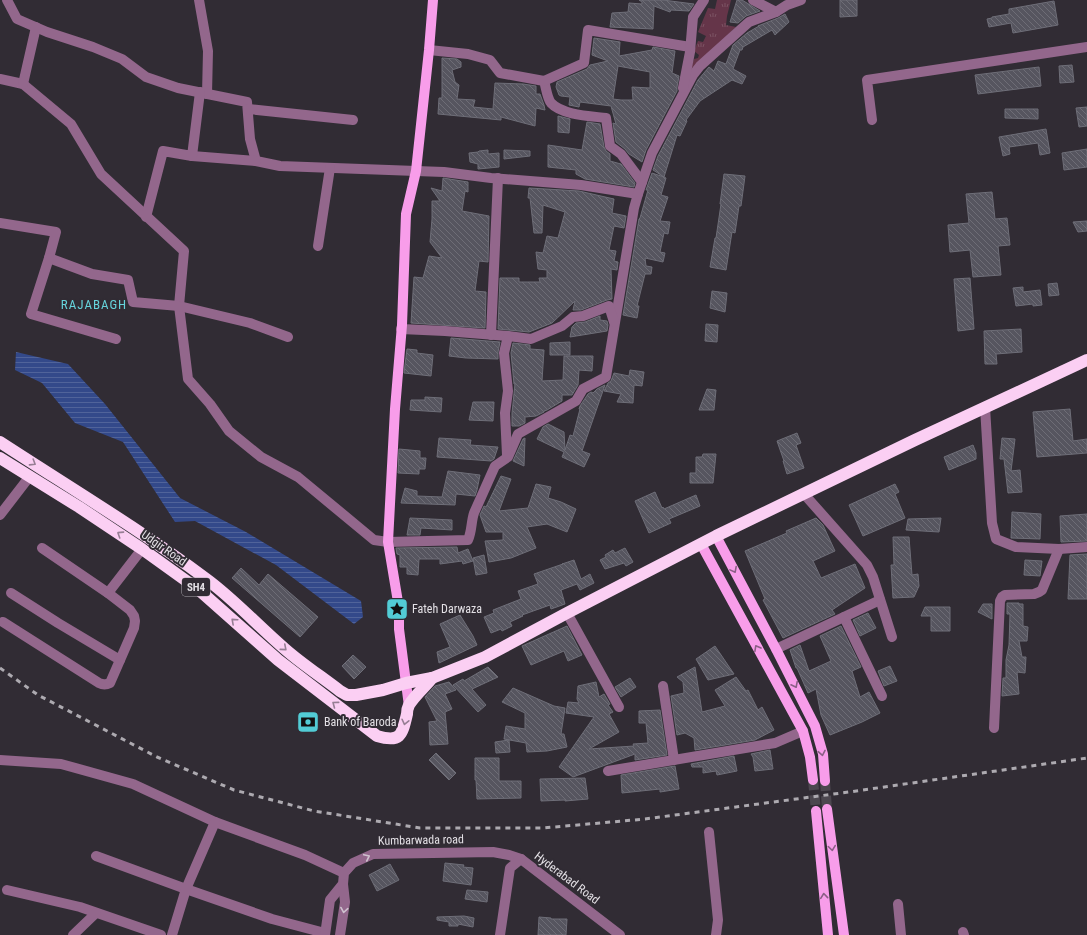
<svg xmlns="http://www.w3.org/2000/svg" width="1087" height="935" font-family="'Roboto Condensed',sans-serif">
	<defs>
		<pattern id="grass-tufts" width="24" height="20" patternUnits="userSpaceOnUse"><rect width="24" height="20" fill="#653549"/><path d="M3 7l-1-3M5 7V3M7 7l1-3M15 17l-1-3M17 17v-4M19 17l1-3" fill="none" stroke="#7b5263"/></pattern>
		<pattern id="water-rules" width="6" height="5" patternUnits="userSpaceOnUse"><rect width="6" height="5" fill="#33498a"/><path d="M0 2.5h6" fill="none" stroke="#50639a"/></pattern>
		<pattern id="building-back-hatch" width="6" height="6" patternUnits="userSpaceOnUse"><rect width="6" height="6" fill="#56555f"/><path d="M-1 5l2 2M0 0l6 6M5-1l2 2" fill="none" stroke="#6e6d76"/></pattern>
	</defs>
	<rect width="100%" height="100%" fill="#312c34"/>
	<path fill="url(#grass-tufts)" d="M717,0H731L727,16L726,25L736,27L693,69L690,71L694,59L698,58L699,55L694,51L698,41L703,42L706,36L698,32L708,8L715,9Z"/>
	<path fill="url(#water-rules)" d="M16,352L68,364L105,404L180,498L246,532L361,601L363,617L354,624L276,565L195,521L175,522L123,442L75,423L42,383L15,370Z"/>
	<g fill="url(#building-back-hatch)" stroke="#6e6e78" fill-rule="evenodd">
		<path d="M639,0H663L694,4L689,11L671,10L670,12L654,6L653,29L610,27L612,13L628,12L629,3L642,4V2Z"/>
		<path d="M737,0H742L760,11L746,16L738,23L730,22Z"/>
		<path d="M840,0H857V16L840,17Z"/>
		<path d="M1054,1L1058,25L1013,33L1011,23L989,27L987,19L992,18V17L1009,14V9Z"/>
		<path d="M785,14L789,22L775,35L772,30L743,47L742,50H740L733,69L746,76L742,84L732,80L700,101L686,120L687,121L680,136L677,135L664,177L666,178L661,195L668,197L660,221L670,222L668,234L664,233L660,252L665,253L663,262L645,258L646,266L652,267L651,274H645L637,306H639L637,318L623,315L639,219L640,218L648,190H646L652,173L664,177L653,170L658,156L698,80L709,67L714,71L718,61L726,64L733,45L747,33L759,26H758L778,18Z"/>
		<path d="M594,38L620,42L619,56L652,50L653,47L675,51L672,73L679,76L677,87V91L646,150L642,162L629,154L625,149L616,142L613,123L616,124L611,106L580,102L579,107L569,105L570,97L561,96L559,95L556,87L557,82L587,69L590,65L608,61L592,55ZM618,66L650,72V88L632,87L633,100H621L613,99Z"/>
		<path d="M442,58L457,59L461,62V67L452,70L455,82L459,85L457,99L475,100L473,107L493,109L495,83L523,84L536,86V94H540L544,105L545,110L536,108L535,126L501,117V120L438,114L439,98H442Z"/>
		<path d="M1072,65L1074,82L1060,83L1059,66Z"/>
		<path d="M1039,67L1041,86L978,94L975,75Z"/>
		<path d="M1087,107V126L1079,127L1076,108Z"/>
		<path d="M1005,109H1038V119L1005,118Z"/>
		<path d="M558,116L570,119L569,133L558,132Z"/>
		<path d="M587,122L600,124L604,147L606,151L610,154V161L621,164L635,183L634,187L585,179L576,174V170L548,167V145L582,150Z"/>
		<path d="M1046,129L1050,153L1040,155L1038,143L1009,147L1010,154L1003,156L999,137Z"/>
		<path d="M1087,149V167L1064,170L1062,153Z"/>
		<path d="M488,150V154L499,153V167L478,169V164L470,162L469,153L478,152L479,151Z"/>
		<path d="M504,150L530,151V156L504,159Z"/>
		<path d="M724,174L745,176L741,206H739L735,233L732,232L726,270L710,267L715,238H716L721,204H720Z"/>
		<path d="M443,178L468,182V192L465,191L462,211L489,216L488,262L479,261L475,291L486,292L485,328L411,323L414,277L423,278L429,256L442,258L430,242L432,219V201H440L431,188L442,191Z"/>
		<path d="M529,188L579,191L614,199L612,213L626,216L624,228L614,226L609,250L616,251L614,261L618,262L617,270L611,269L612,299L607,300L581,310H573L575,301L552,323L529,332L498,329L500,278H519V282H540L539,278H547V270L538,269L536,252L543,253L547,236L558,238L565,212L543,205L542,233H534L530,198H528Z"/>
		<path d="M992,192L995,219L1007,218L1010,245L998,246L1001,275L973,277L970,250L950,252L948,225L969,223L966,194Z"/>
		<path d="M1087,221V231L1078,232L1073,222Z"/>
		<path d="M970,278L974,329L958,331L954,279Z"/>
		<path d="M1057,283L1059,295L1049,296L1048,284Z"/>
		<path d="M1023,287V292L1040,290L1042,305L1033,306V304L1016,306L1013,288Z"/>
		<path d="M712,291L727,293L725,312L710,308Z"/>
		<path d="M600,316V320L607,321L608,325L607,331L570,337L572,327L576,323L585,322Z"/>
		<path d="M706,324L718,325L717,342L705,341Z"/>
		<path d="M1021,329L1022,352L996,354L997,364H985L984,331Z"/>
		<path d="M451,338L500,342L498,352V359L466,358L449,356Z"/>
		<path d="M570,342V355H550V343Z"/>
		<path d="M513,343L530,345V349L544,350L542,381L563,380L564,356H593L592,371L579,370L578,385L572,395H562V401L547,410L544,411V412L536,416L525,417V423L519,426H512V413L515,384H514L511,353Z"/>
		<path d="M407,349L417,350V353L433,355L431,376L404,373Z"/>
		<path d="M630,370L644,372L642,386L634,385L633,403L617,402L621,394L604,391L608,383L611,381L614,373L629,376Z"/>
		<path d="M605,385L582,451L590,454L584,467L562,457L564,452L537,439L543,427L548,424L564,432L565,450L570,435L573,436L580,409H579L580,406L588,394L591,392L593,393L597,389Z"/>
		<path d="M707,389L716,390L714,410H699Z"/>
		<path d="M425,397L442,398L441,412L410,410L411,400H425Z"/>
		<path d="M473,402H494L493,421L469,420Z"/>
		<path d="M1070,409L1073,441L1087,439V453L1037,457L1033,412Z"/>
		<path d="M797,433L801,443L796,445L804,468L787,474L783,461H784L777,441Z"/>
		<path d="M439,438L471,440L470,445L498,447L494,459L491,461L437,457Z"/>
		<path d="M525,438L524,466L513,461L523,439Z"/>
		<path d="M1002,438L1015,439L1011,471L1020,470L1022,492L1008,493L1004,459H1000Z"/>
		<path d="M973,445L976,453V459L949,470L944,457Z"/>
		<path d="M399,449L420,451V458H426L425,469H419V474L398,473Z"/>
		<path d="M703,454H716L713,483H690V473H696V457H702Z"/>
		<path d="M448,471L480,475L477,490L475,496L456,494L455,505L401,503L405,488L417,491V496L442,497Z"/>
		<path d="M501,476L511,479L499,511L528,508L536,484L551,487L548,498L561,502L576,509L567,532L547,524L527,527L536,548L511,558L489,562L485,541L503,540V532H486L480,515L484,506L486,507Z"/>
		<path d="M895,484L899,492L895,494L905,518L863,536L849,505Z"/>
		<path d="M655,492L662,508L663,507L664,509L696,495L700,506L669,519L671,523L649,533L635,501Z"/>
		<path d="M1012,512L1041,514L1040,539L1011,538Z"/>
		<path d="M1087,514V541L1061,542L1060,516Z"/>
		<path d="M410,518L452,520V530L421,528L420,535H407Z"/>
		<path d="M816,518L823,525L835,551L813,561L821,578L855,564L865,588L832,610L835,614L783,638L763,600L765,599L745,551L787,533L786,531Z"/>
		<path d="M941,518L939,532L906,530L908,519Z"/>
		<path d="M893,537H909L912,575L918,574L919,586L914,597L893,598L891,565H894Z"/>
		<path d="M457,547L458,553L468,549L473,561L463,564L462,561L440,564V559H419L418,575L407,574V567H400V555L397,554L396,548Z"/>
		<path d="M625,548L633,562L626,566L624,563L605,569L600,560L606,557L605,555L613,550L615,553Z"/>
		<path d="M1087,554V599H1068L1070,555Z"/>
		<path d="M484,555L487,573L476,575L473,558Z"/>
		<path d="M574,560L581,579L590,574L594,583L580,590L577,584L561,590L565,604L551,609L550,605L522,615L523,616L510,622L512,626L502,631L501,629L491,633L484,617L494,613L493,610L521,599L518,591L538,584L534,574L563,564H562Z"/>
		<path d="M1025,560L1042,561L1040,576L1024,575Z"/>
		<path d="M241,568L259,585L268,574L318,617L300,637L232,578Z"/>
		<path d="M1007,603H1019V604H1023V626L1028,627L1027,641H1019L1022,657H1026L1025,673L1017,672L1019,694L1002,696L1003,678H1006V660L1009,645L1010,614H1007Z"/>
		<path d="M983,604H992V619L978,612Z"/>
		<path d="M925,607H950V631H931V616H921Z"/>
		<path d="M868,613L876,628L860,636L853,620Z"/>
		<path d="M460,615L473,636L477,645L439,663L437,652L450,647L440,624Z"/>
		<path d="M567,626L582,655L568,661L564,651L531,665L522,646Z"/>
		<path d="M841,626L861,667L852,671L860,697L869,692L880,713L862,722L830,735L821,715L816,689L808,693L797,668H796L790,650L800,645L809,671L831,661L820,636Z"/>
		<path d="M715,646L734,674L708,680L696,659Z"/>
		<path d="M353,655L366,667L354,679L342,666Z"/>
		<path d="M890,666L897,681L884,686L878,671Z"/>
		<path d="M488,667L498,677L472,689L486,705L478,712L453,685L463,679L464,681Z"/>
		<path d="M695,667L702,712L725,706L715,690L736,677L746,691L748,690L758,710L762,707L774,730L755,740L695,750L694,738L685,733L677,735L671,696L684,693L683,682L677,677Z"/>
		<path d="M630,678L636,687L621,697L615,687Z"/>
		<path d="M449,682L456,690L445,694L452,709L445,712L448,744L430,745L429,722L437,721L425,697L435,686Z"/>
		<path d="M596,682L599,697L604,694L610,704L608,705L613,712L609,714L619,732L589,749L634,746L633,744L648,743L646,723H639V711L660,710L667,755L635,760V754L573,777L559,767L594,717L566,713L568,702L579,703L577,699L578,686Z"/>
		<path d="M513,688L554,706L565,708L561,734H564L567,747L547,751L527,752L526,743L504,739L506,726L525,729V713L502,702Z"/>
		<path d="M509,740L510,752L496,753L495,742Z"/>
		<path d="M770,750L773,769L755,771L753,757L751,754Z"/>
		<path d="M436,753L456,773L449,780L429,760Z"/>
		<path d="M734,756L737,771L717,775L716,771L703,773V767H692L691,764Z"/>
		<path d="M475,758H499V781H521V798L477,799L476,780H475Z"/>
		<path d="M675,766L679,789L660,792V789L622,793L621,775Z"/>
		<path d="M585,778L588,799L565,801V800L541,801L540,779Z"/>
		<path d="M445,863L464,865L463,867L473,868L471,885L443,881Z"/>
		<path d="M390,864L399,880L377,891L369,875Z"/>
		<path d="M467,890L488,892L487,902L465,899Z"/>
		<path d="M464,916L474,918L473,927L458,924V926H449V922L437,920V917Z"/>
		<path d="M539,917L551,918V919H567L566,935H538Z"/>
	</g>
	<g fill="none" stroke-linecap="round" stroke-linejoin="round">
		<g stroke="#4c474f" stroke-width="10" stroke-dasharray="10 5" stroke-linecap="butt">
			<path d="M813,780L816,811"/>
			<path d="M825,781L827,809"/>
		</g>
		<g stroke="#93678c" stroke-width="10">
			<path d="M7,0L17,19L47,32L93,47L122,59L146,77L178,88L247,102L250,139L256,161L280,166L416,171L444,172L491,178L581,185L638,194"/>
			<path d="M199,0L208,51L207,94"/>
			<path d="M753,0L776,12"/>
			<path d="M429,50L468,54L490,60L500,73L544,81C546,87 547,98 551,103C562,115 590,116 606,118L610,146L621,154L642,182"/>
			<path d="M0,79L23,84L71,124L101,174L184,251L179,306L188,379L210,404L229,431L261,457L298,477L374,540L388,542L468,540C472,531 471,522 474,513L495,466L508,457L518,434L576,401L583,389L606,377L634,208L638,194L652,153L693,75L700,66L749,22L776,12L787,5L801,0"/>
			<path d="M544,81L584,63L588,30L690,47"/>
			<path d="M23,84L36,27"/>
			<path d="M683,88L690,52L693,17L704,0"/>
			<path d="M248,109L353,120"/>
			<path d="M872,120L867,80L1087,47"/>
			<path d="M192,156L256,161"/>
			<path d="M146,217L163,151L192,156L200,92"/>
			<path d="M0,223L56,232L49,258L92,274L128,280L133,302L179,306L250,323L288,337"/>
			<path d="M318,246L330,168"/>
			<path d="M49,258L31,314L116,339"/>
			<path d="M401,329L445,331L508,336L531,339L562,326L573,317L583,316L609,306L614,322"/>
			<path d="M491,335L498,178"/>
			<path d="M985,407L992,523L996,539L1016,547L1059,549L1087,547"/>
			<path d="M507,455L505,413L508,391L504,353L508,336"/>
			<path d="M804,494L867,565L873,577L892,637"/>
			<path d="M0,515L30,476"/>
			<path d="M11,593L58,623L120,660"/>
			<path d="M108,593L142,549"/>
			<path d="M567,613L619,707"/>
			<path d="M844,617L882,696"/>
			<path d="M3,622L99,683C103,685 106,685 110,683L134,628L135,621L134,616L130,610L108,593L42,548"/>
			<path d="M776,649L880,600"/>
			<path d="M663,686L674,760"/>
			<path d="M994,728L1000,601L1002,597L1005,595L1034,594L1039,592L1042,590L1059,549"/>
			<path d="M0,760L61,764L133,784L215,822L305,855L344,873"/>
			<path d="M608,771L775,743L803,731"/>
			<path d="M709,832L718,920L716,935"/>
			<path d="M96,856L186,889L272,919L325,933"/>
			<path d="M7,890L80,907L161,935"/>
			<path d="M898,904L901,935"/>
			<path d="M963,932L964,935"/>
			<path d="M73,935L96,913"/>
			<path d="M172,935L186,889L215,822"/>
			<path d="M325,935L330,900L343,884L344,873L353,863L373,854L493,852L509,855L521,859L620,935"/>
			<path d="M340,935L345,902L343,884"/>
			<path d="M500,935L510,868L521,859"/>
		</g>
		<g stroke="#f89dea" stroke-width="10">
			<path d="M716,536L776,649L815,726L823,754L825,781"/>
			<path d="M701,544L803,731L810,757L813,780"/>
			<path d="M409,706L406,683L399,629V608L388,542L395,409L402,325L406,214L416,171L429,50L433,0"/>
			<path d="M827,809L844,935"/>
			<path d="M816,811L828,935"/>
		</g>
		<g stroke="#fbcff3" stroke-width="12">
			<path d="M0,442C69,487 139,529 205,578C234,599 258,626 285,649C302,664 322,677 340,691L347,695H356L383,690L406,683L432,678L485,657L567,613L716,536L915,440L1087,360"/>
			<path d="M0,458L79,507L142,549L199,590L278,660L377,736C401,743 402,735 407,714C407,711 408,707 409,705C415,695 425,687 432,678"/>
		</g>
		<path stroke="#adaab0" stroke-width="3" stroke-dasharray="5 5" stroke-linecap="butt" d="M0,668L38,695L157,757L234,790L314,811L420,828H543L645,819L849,792L1087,758"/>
	</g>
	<defs><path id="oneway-chevron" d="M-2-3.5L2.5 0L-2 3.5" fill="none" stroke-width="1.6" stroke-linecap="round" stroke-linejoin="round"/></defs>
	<g stroke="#967e94">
		<use href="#oneway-chevron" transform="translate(33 463) rotate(32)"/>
		<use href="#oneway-chevron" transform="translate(120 534) rotate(-147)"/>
		<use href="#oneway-chevron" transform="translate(234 621) rotate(-138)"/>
		<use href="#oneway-chevron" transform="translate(284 648) rotate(41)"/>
		<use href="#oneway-chevron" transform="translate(335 704) rotate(-143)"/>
		<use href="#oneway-chevron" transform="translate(405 722) rotate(103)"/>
	</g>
	<g stroke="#8b5f86">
		<use href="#oneway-chevron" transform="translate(734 570) rotate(62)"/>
		<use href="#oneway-chevron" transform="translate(757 648) rotate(-119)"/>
		<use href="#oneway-chevron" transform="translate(795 685) rotate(63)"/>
		<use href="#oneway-chevron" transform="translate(822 753) rotate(79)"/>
		<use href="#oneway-chevron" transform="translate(832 848) rotate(82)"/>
		<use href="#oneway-chevron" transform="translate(824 896) rotate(-96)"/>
	</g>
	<g stroke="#cfc2cf">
		<use href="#oneway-chevron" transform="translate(367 857) rotate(-25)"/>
		<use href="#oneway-chevron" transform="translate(344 910) rotate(99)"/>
	</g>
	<defs>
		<g id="sight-square" transform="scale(1.15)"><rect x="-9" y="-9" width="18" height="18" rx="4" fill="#52ccd5" stroke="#312c34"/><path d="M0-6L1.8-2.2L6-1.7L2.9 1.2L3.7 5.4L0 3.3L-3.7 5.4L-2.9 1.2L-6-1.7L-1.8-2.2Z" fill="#111"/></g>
		<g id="bank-square" transform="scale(1.15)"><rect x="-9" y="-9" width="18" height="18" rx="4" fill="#52ccd5" stroke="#312c34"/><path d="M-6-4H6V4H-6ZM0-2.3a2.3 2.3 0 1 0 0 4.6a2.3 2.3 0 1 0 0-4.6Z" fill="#111"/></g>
	</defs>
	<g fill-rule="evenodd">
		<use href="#sight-square" x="397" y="609"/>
		<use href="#bank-square" x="308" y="722"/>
	</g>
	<g text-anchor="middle" stroke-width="4" stroke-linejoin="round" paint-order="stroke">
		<rect fill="#312c34" stroke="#aeaab0" stroke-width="1" x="182" y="578" width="28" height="18" rx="3"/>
		<g font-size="11" font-weight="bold" fill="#e3e0e5">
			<text x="196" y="591">SH4</text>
		</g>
		<g font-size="12" fill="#e3e0e5" stroke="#312c34">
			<text transform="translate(164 548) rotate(35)" y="4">Udgir Road</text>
			<text transform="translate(421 840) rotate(-1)" y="4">Kumbarwada road</text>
			<text transform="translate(567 878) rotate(37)" y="4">Hyderabad Road</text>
		</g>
		<g font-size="12" fill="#e3e0e5" stroke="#312c34" text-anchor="start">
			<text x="412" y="613">Fateh Darwaza</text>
			<text x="324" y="726">Bank of Baroda</text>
		</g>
		<g font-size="13" letter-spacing="1" fill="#66d3db" stroke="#312c34">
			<text x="94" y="309">RAJABAGH</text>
		</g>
	</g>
</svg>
